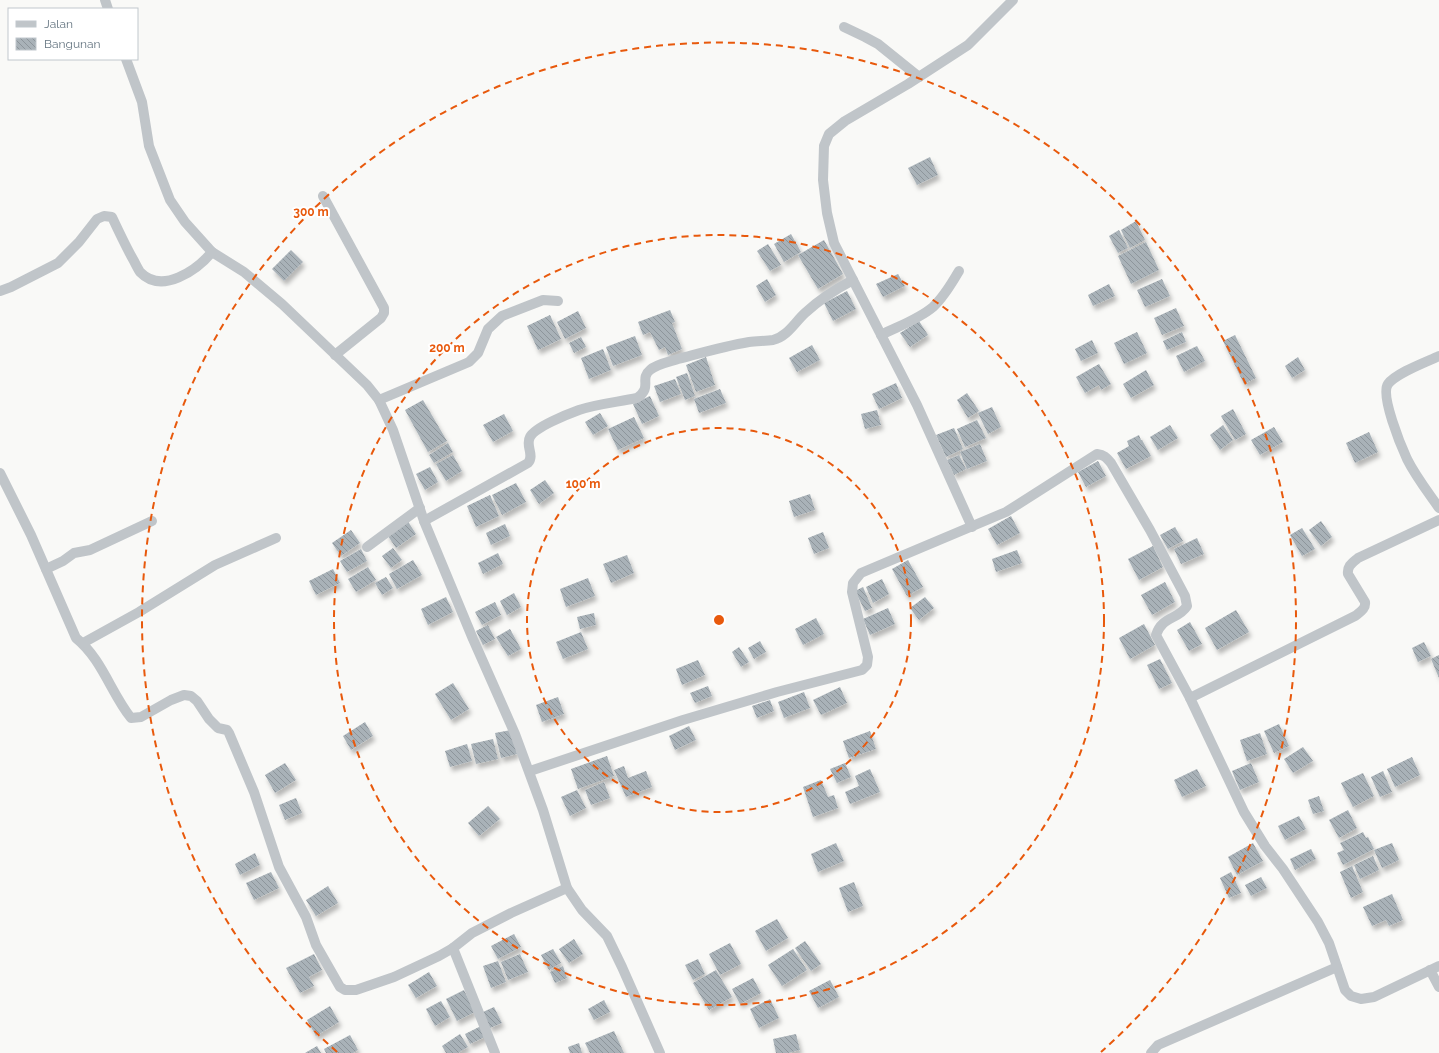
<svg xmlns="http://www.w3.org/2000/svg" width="1439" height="1053" font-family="Raleway,sans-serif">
	<defs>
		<pattern id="building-back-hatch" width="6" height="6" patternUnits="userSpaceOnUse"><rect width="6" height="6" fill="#a9b2b8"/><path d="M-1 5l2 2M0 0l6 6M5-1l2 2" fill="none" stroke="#8d959b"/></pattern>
		<filter id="shadow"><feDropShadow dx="2.5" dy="4.5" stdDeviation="2" flood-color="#0004"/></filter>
	</defs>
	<rect width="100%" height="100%" fill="#f9f9f7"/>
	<g fill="url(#building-back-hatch)" filter="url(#shadow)">
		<path d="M930,157L938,175L917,185L908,168Z"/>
		<path d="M1136,221L1145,240L1130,248L1121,230Z"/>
		<path d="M1119,230L1128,248L1118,253L1109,236Z"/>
		<path d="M791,234L801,252L784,262L774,244Z"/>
		<path d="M824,240L843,274L818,289L798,255Z"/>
		<path d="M1146,242L1159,270L1131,284L1118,256Z"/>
		<path d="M768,244L781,265L770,271L757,251Z"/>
		<path d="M291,250L303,262L284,281L272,269Z"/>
		<path d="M898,274L905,286L883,297L876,284Z"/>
		<path d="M767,279L776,295L765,302L756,286Z"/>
		<path d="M1162,279L1170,296L1145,307L1137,290Z"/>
		<path d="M1109,284L1115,296L1093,306L1088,295Z"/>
		<path d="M847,291L856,309L833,321L824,303Z"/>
		<path d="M1176,308L1184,326L1162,335L1154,318Z"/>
		<path d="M670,310L675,322L672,323L682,349L668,355L665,347L659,350L650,332L643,335L638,322Z"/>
		<path d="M578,311L586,328L565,339L557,322Z"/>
		<path d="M550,315L561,339L538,350L527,326Z"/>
		<path d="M919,321L928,335L910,347L900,333Z"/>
		<path d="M1137,332L1147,353L1124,364L1114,343Z"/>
		<path d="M1182,332L1186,342L1167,350L1163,341Z"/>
		<path d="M1235,335L1256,378L1244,384L1223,341Z"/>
		<path d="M635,336L642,355L613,366L606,347Z"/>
		<path d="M581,337L586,347L574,353L569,343Z"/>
		<path d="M1092,340L1098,353L1081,361L1075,349Z"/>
		<path d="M812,345L820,360L797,372L789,358Z"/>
		<path d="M1197,346L1205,361L1184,372L1176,356Z"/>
		<path d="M603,349L611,370L589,379L581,358Z"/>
		<path d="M706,357L715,385L696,392L686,365Z"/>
		<path d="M1298,357L1305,370L1292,378L1285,366Z"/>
		<path d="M1099,364L1111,384L1101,390L1099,385L1085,393L1076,377Z"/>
		<path d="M1146,370L1154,385L1131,398L1123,384Z"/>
		<path d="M687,373L695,396L685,400L676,377Z"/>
		<path d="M675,379L681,394L660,402L654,386Z"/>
		<path d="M896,383L902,398L879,409L872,394Z"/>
		<path d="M720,389L726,403L699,413L694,399Z"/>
		<path d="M967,393L979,411L968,418L957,400Z"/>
		<path d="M650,396L659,416L642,424L633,404Z"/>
		<path d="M423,400L447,441L428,452L405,410Z"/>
		<path d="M992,407L1001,427L988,434L978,413Z"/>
		<path d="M1233,409L1246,434L1235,440L1221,416Z"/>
		<path d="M877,410L881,425L865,429L861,414Z"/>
		<path d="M600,413L608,426L593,435L585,422Z"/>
		<path d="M504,414L513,431L493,442L483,425Z"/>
		<path d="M634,417L644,438L618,450L608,429Z"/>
		<path d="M977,420L986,438L965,447L957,429Z"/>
		<path d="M1170,425L1178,438L1158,450L1150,437Z"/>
		<path d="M1223,425L1233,440L1220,450L1210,435Z"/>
		<path d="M1274,427L1283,442L1260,455L1251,440Z"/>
		<path d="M954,428L963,449L946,457L936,435Z"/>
		<path d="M1369,432L1378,452L1355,463L1346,443Z"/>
		<path d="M1139,435L1141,440H1142L1151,456L1126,469L1117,453L1129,446L1127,441Z"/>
		<path d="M448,443L453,452L434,463L429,455Z"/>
		<path d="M980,444L987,461L967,469L960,452Z"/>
		<path d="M453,455L462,471L446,481L436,464Z"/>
		<path d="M959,455L966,469L954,475L947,460Z"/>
		<path d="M1098,461L1106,476L1086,487L1078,472Z"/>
		<path d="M430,467L438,482L425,490L416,474Z"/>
		<path d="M545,480L554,493L539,504L530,490Z"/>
		<path d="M516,483L526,502L502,515L492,495Z"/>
		<path d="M810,494L815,510L794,517L789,501Z"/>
		<path d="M490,495L499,516L476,527L467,506Z"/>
		<path d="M1011,516L1020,533L997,545L988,529Z"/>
		<path d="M407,520L416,534L396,548L386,533Z"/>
		<path d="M1321,521L1332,537L1321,546L1309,530Z"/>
		<path d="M505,524L510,536L491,545L486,533Z"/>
		<path d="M1175,527L1183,541L1168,549L1160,535Z"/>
		<path d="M1302,528L1315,549L1302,556L1290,535Z"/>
		<path d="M351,530L360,543L341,556L332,543Z"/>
		<path d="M823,532L829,548L814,554L808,538Z"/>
		<path d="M1197,538L1204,554L1181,564L1174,549Z"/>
		<path d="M1153,546L1163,567L1139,580L1128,559Z"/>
		<path d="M393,548L402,560L391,568L382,556Z"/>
		<path d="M361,549L367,561L347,572L340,561Z"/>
		<path d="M1017,550L1022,563L996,572L992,559Z"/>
		<path d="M498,553L503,564L483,574L478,563Z"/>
		<path d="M627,555L634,573L611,583L603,564Z"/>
		<path d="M413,560L422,575L397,589L389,574Z"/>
		<path d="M908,560L923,587L907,596L892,569Z"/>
		<path d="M368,567L376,580L356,592L348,579Z"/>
		<path d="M333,569L340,583L316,595L309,581Z"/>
		<path d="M386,577L393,588L382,595L375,583Z"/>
		<path d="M588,578L595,596L566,607L560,589Z"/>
		<path d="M882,579L889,594L873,603L866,587Z"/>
		<path d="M1165,582L1175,602L1152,615L1141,595Z"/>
		<path d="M863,587L872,608L865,611L855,591Z"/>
		<path d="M514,593L521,607L507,615L500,601Z"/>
		<path d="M446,597L453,612L428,625L421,609Z"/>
		<path d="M925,597L934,608L919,620L910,608Z"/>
		<path d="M495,602L501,615L482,625L475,612Z"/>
		<path d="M888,608L895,624L870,635L863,619Z"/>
		<path d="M1236,610L1249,632L1217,650L1205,628Z"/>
		<path d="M594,613L596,625L580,629L577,617Z"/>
		<path d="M816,618L824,634L803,645L795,629Z"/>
		<path d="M1190,622L1202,644L1189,651L1177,630Z"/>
		<path d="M1144,624L1155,645L1130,659L1119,638Z"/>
		<path d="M488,625L495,639L483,645L476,631Z"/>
		<path d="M510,629L521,649L508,656L496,637Z"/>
		<path d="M581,632L588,649L563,659L556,642Z"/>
		<path d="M760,641L766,652L754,659L748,648Z"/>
		<path d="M1424,642L1431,656L1418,662L1412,648Z"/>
		<path d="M739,647L749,662L741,667L732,652Z"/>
		<path d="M1439,655V678L1431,659Z"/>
		<path d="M1160,659L1172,683L1159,689L1147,665Z"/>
		<path d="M698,660L705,675L682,685L676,669Z"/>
		<path d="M453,683L469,709L451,720L435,694Z"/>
		<path d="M708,686L712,696L695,703L690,693Z"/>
		<path d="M840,687L847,703L821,715L813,700Z"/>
		<path d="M804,692L810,708L784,718L778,702Z"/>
		<path d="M558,697L564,714L542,722L536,705Z"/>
		<path d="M770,700L774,711L757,718L752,706Z"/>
		<path d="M365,722L373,736L351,750L343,736Z"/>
		<path d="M1279,724L1289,746L1274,753L1264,731Z"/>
		<path d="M689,726L696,740L675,750L669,736Z"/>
		<path d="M511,730L517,754L501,758L495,733Z"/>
		<path d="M870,731L876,749L849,758L843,741Z"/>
		<path d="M1260,733L1267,754L1247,761L1240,740Z"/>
		<path d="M493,739L498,759L476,764L471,744Z"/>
		<path d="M467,744L472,761L450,767L445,751Z"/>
		<path d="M1303,747L1313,761L1293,773L1284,759Z"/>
		<path d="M607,756L614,776L578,789L571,769Z"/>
		<path d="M1412,757L1420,775L1395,787L1387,769Z"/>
		<path d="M285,763L296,780L275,793L265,775Z"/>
		<path d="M845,763L851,777L837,783L830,769Z"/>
		<path d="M1251,763L1259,782L1240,790L1232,771Z"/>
		<path d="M624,766L628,778L646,771L652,787L626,797L614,770Z"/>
		<path d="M870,769L880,792L850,804L845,792L859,786L855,776Z"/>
		<path d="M1197,769L1206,786L1182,797L1174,780Z"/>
		<path d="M1383,771L1392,792L1380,797L1371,777Z"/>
		<path d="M1363,773L1374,796L1353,807L1341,783Z"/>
		<path d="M821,780L828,797L834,795L838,808L813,817L803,787Z"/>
		<path d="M604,782L610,798L591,805L585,790Z"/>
		<path d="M577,790L586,808L570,816L561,797Z"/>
		<path d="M1319,796L1324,811L1313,814L1308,800Z"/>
		<path d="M296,798L302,813L285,820L279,805Z"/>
		<path d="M488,806L500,819L479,836L468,823Z"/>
		<path d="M1348,810L1357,828L1339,838L1329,820Z"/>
		<path d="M1299,816L1306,829L1285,840L1278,826Z"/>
		<path d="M1363,832L1366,838L1368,837L1374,849L1343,865L1337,853L1344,850L1340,843Z"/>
		<path d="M836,843L844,861L818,872L811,854Z"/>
		<path d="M1253,843L1263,861L1237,875L1228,857Z"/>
		<path d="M1392,843L1399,860L1382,868L1374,850Z"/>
		<path d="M1311,849L1316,859L1295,870L1290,859Z"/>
		<path d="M255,853L260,865L240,875L235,864Z"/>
		<path d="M1373,856L1379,870L1360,879L1354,865Z"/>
		<path d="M1352,866L1363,892L1351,898L1340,872Z"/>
		<path d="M271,872L279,888L254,900L246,883Z"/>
		<path d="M1231,872L1241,893L1229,898L1220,878Z"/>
		<path d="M1261,877L1267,888L1251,896L1245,885Z"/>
		<path d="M854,882L863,906L848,912L839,888Z"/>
		<path d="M328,886L338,903L316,916L306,900Z"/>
		<path d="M1392,894L1403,920L1389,926L1386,920L1372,926L1363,907Z"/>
		<path d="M777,919L788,938L766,951L755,931Z"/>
		<path d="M514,934L521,947L498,959L491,946Z"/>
		<path d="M574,939L583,954L569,963L559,949Z"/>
		<path d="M805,941L821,964L811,971L795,948Z"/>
		<path d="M730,943L741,964L720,975L709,954Z"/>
		<path d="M553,949L561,963L549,970L541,955Z"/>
		<path d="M793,949L807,970L782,986L768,965Z"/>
		<path d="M314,954L322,970L309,977L314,986L300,993L286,968Z"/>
		<path d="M520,954L528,972L508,980L501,962Z"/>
		<path d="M698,959L705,974L693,980L685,965Z"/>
		<path d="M498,961L506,982L491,988L483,966Z"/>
		<path d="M563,966L567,978L555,983L550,972Z"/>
		<path d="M716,970L732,997L709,1010L693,983Z"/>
		<path d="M429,972L437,986L416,998L408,985Z"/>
		<path d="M753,978L761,993L740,1004L732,989Z"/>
		<path d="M830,980L839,997L818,1008L809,991Z"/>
		<path d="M464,990L475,1012L457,1021L446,999Z"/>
		<path d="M770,999L779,1018L759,1028L750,1009Z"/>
		<path d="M604,1000L610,1012L594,1020L588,1009Z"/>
		<path d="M441,1001L450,1017L435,1026L426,1009Z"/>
		<path d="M330,1006L339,1022L316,1036L307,1020Z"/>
		<path d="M494,1007L502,1023L490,1028L483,1012Z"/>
		<path d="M481,1026L487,1036L470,1044L465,1034Z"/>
		<path d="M614,1031L624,1053H590L585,1043Z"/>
		<path d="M460,1034L468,1047L458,1053H446L442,1046Z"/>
		<path d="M796,1034L800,1050L788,1053H776L773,1039Z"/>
		<path d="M350,1035L358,1050L353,1053H326L324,1049Z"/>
		<path d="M579,1043L582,1053H570L568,1047Z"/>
		<path d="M317,1046L321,1053H305Z"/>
	</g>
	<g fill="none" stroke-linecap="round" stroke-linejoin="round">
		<g stroke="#c0c5c9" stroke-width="10">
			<path d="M105,0L108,9"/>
			<path d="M844,27L865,37L878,44L919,77"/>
			<path d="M323,196L384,308V313L381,318L335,355"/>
			<path d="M212,252L244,272L282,304L367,385L379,400L393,430L424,521L473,639L515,734L543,810L567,888L582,910L607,936L622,967L660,1053"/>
			<path d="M0,291L11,287L58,263L79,242L97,219L104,216L112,217C119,232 126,247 134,261C136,265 138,269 140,272C162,295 197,270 212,252L185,222L170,200L149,146L142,102L126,59"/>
			<path d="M881,335C899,326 919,319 933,307C944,297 952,283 959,271"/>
			<path d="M1439,356C1426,362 1396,373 1388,384C1380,395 1401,446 1407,459C1416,477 1428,492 1439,508"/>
			<path d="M379,400L469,362L478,353L488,329L502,316L543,300L558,301"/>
			<path d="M0,473L31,535L76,638C102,659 111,693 131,718L141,717L171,700L184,695L191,696L197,701L209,719L218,728L227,730L229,733L254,792L279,867L306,917L316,945L340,987L345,990H356L394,977L439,956L453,948L472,933L511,913L567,888"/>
			<path d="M424,521L528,463C535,455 525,446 530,437C535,427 568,414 579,410C597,404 618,402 637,398C653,387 639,379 650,370C657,364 669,362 678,359C701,353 725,346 749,342C757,341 765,341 773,340C788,336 795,322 805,313C820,299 836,289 853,280"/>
			<path d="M972,527L917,405L834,243L827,213L823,180L824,146L829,134L845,121L908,84L968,45L1013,0"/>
			<path d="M367,547L420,508"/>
			<path d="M46,569L63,561L74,553L90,550L152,521"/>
			<path d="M83,643L139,612L215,565L276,538"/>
			<path d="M1190,698L1355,616C1360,612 1366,609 1365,602L1348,574C1347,566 1352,563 1358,558L1439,520"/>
			<path d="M530,771L683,720L777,692L862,670L867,665L868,657L852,592L853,583L861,573L1006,512L1097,454C1104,455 1106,457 1111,463L1150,530L1185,596L1187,606C1178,620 1162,616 1156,635L1190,698L1244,812L1265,846L1283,869L1318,922L1329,943L1345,990L1351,996L1361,999L1374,997L1439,966"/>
			<path d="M453,948L495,1053"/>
			<path d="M1430,970L1439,987"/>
			<path d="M1151,1053L1158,1045L1337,967"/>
		</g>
	</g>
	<g fill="none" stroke="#e8590c" stroke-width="2" stroke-dasharray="7 5">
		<circle cx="719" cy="620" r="192"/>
		<circle cx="719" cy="620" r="385"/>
		<path d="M337 1052A577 577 0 1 1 1101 1052"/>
	</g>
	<circle cx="719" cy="620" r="6" fill="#e8590c" stroke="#fff" stroke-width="2"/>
	<g font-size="12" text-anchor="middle" font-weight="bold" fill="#e8590c" stroke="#fff" stroke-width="4" stroke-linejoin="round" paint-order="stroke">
		<text x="311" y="216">300 m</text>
		<text x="447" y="352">200 m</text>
		<text x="583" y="488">100 m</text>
	</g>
	<rect x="8" y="8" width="130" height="52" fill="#ffffff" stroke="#c1c8cd"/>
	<rect x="16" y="21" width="20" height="6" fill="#c0c5c9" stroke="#c1c8cd"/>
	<text x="44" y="28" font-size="12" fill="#657581">Jalan</text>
	<rect x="16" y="38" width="20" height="12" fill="url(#building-back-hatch)" stroke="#c1c8cd"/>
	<text x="44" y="48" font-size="12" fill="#657581">Bangunan</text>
</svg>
